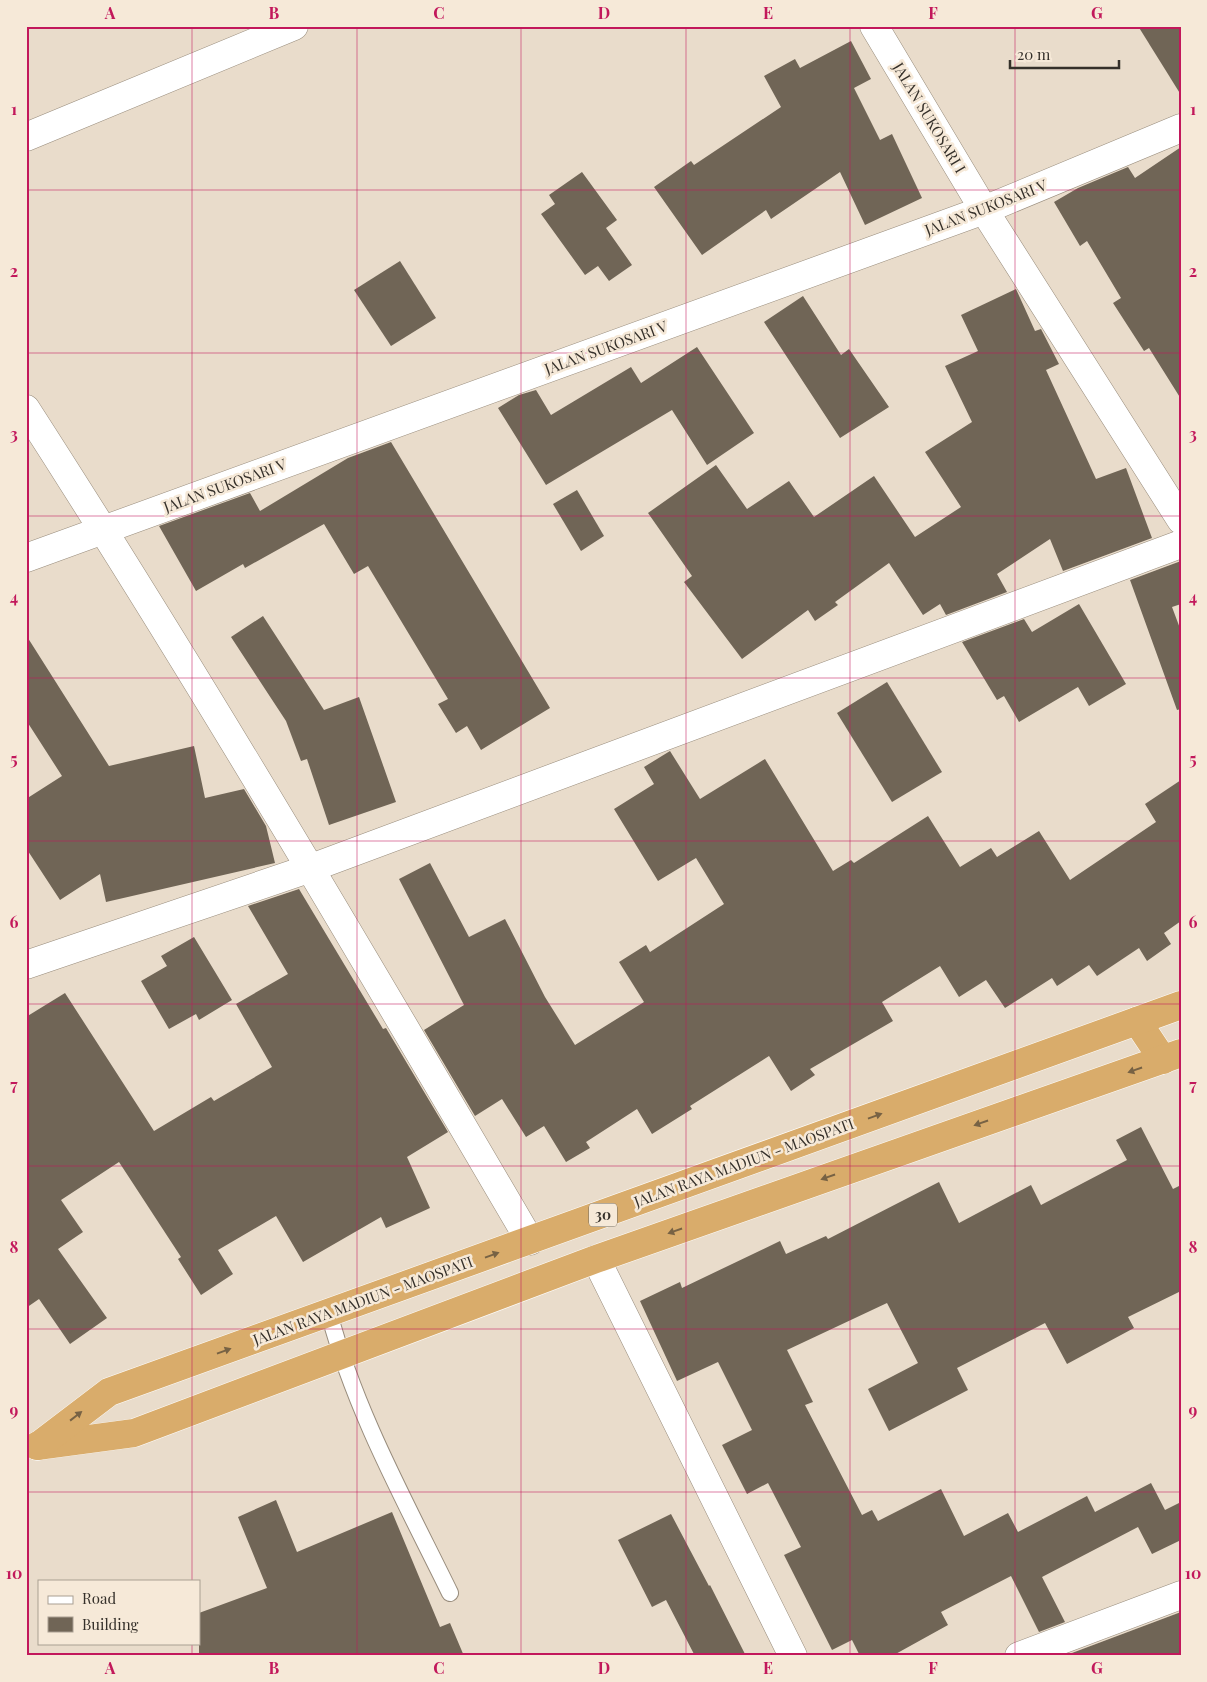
<svg xmlns="http://www.w3.org/2000/svg" width="1207" height="1682" font-family="'Playfair Display',serif">
	<rect width="100%" height="100%" fill="#e9dccb"/>
	<g fill="#706556">
		<path d="M1138,26H1181V95Z"/>
		<path d="M851,41L871,79L854,88L880,140L892,134L922,198L865,225L840,172L771,219L766,210L702,255L654,187L691,161L694,165L781,107L764,76L795,59L800,68Z"/>
		<path d="M1181,147V399L1149,348L1144,351L1113,303L1121,298L1087,241L1080,246L1054,202L1078,188L1128,167L1135,178Z"/>
		<path d="M582,172L617,220L606,228L632,265L609,281L598,266L585,275L541,214L555,204L549,195Z"/>
		<path d="M400,261L436,318L391,346L354,290Z"/>
		<path d="M1016,289L1035,331L1041,329L1059,364L1046,370L1096,479L1126,468L1152,538L1063,571L1050,539L997,574L1007,592L946,615L940,604L923,615L889,563L835,602L838,605L815,621L808,610L742,659L684,582L692,576L648,513L716,465L747,509L789,481L814,517L874,476L915,537L961,507L925,452L972,422L945,366L978,351L961,315Z"/>
		<path d="M803,296L841,355L849,349L889,407L840,438L764,322Z"/>
		<path d="M697,347L754,433L707,465L672,410L546,485L498,408L519,395L536,390L551,415L631,367L641,383Z"/>
		<path d="M391,442L550,708L481,750L467,726L456,733L438,704L448,699L368,566L354,574L324,524L245,568L243,564L196,591L159,526L250,493L260,511L348,458Z"/>
		<path d="M577,490L604,536L581,551L553,504Z"/>
		<path d="M1181,561V604L1172,607L1181,631V709L1177,710L1130,580Z"/>
		<path d="M1079,604L1126,684L1089,706L1078,687L1019,722L1004,696L997,700L962,642L1024,619L1032,632Z"/>
		<path d="M263,616L324,710L359,697L396,802L329,825L307,759L301,761L286,721L231,637Z"/>
		<path d="M26,635L109,766L194,746L205,798L244,789L266,826L275,863L106,902L100,874L60,900L26,848V799L62,776L26,720Z"/>
		<path d="M887,682L942,772L892,802L837,713Z"/>
		<path d="M670,751L700,799L765,759L833,871L851,860L854,863L928,816L960,867L991,848L997,857L1039,831L1070,880L1156,822L1145,804L1181,780V921L1164,933L1171,944L1147,961L1139,948L1097,976L1089,965L1057,986L1052,978L1005,1008L986,980L959,997L940,966L882,1002L893,1021L810,1069L815,1075L791,1091L769,1056L690,1106L692,1109L652,1134L637,1109L586,1142L590,1148L566,1162L544,1126L526,1137L502,1099L475,1116L424,1030L464,1005L399,879L430,863L469,937L505,919L545,997L575,1045L644,1002L619,962L646,945L650,952L724,904L696,858L658,881L614,809L654,784L644,767Z"/>
		<path d="M299,889L383,1029L386,1028L448,1132L407,1157L430,1208L386,1228L381,1217L303,1262L276,1216L218,1250L233,1274L201,1295L178,1259L181,1257L119,1162L61,1200L83,1232L58,1249L107,1318L70,1344L39,1299L26,1308V1017L65,993L154,1131L211,1097L214,1101L272,1067L236,1004L288,974L248,906Z"/>
		<path d="M194,937L232,1000L199,1020L196,1014L169,1029L141,981L167,966L161,956Z"/>
		<path d="M1141,1127L1173,1189L1181,1185V1291L1128,1317L1134,1328L1067,1364L1045,1323L957,1368L968,1390L889,1431L868,1389L918,1363L887,1303L787,1350L813,1402L805,1405L862,1515L872,1510L878,1521L941,1489L964,1536L1008,1513L1018,1532L1087,1496L1095,1512L1151,1483L1165,1510L1181,1502V1540L1152,1554L1138,1527L1042,1577L1065,1622L1039,1632L1011,1576L941,1612L948,1625L892,1656H860L852,1640L832,1650L784,1555L801,1547L768,1483L747,1494L722,1445L752,1430L718,1362L677,1381L640,1301L680,1282L682,1288L780,1241L786,1254L826,1236L828,1239L939,1182L959,1223L1031,1185L1041,1205L1127,1160L1116,1140Z"/>
		<path d="M276,1500L297,1552L392,1512L440,1627L450,1623L464,1656H199V1613L267,1588L238,1517Z"/>
		<path d="M671,1514L709,1586L710,1585L746,1656H695L666,1600L652,1607L618,1540Z"/>
		<path d="M1181,1612V1656H1064Z"/>
	</g>
	<g fill="none" stroke-linecap="round" stroke-linejoin="round">
		<g stroke="#988c7c" stroke-width="18">
			<path id="lane" d="M329,1313C355,1411 405,1501 450,1593"/>
		</g>
		<g stroke="#988c7c" stroke-width="29">
			<g id="street">
				<path d="M874,26L984,210L1181,520"/>
				<path d="M26,137L294,26"/>
				<path d="M26,409C202,682 366,961 530,1241"/>
				<path d="M26,558L984,210L1181,128"/>
				<path d="M26,965L311,868L1181,544"/>
				<path d="M596,1259L793,1656"/>
				<path d="M1019,1656L1181,1595"/>
			</g>
		</g>
		<g stroke="#fff" stroke-width="29">
			<g id="highway">
				<path d="M1137,1021L1163,1060"/>
				<path d="M37,1446L134,1433L596,1259L1181,1053"/>
				<path d="M38,1446L109,1392L1181,1005"/>
			</g>
		</g>
		<use href="#lane" stroke="#fff" stroke-width="16"/>
		<use href="#street" stroke="#fff" stroke-width="28"/>
		<use href="#highway" stroke="#d9ac6b" stroke-width="28"/>
	</g>
	<defs><path id="oneway-solid" d="M-6-.8H1V-3.2L6.5 0L1 3.2V.8H-6Z" transform="scale(1.25)"/></defs>
	<g fill="#776244">
		<use href="#oneway-solid" transform="translate(1135 1070) rotate(161)"/>
		<use href="#oneway-solid" transform="translate(875 1116) rotate(-20)"/>
		<use href="#oneway-solid" transform="translate(981 1123) rotate(161)"/>
		<use href="#oneway-solid" transform="translate(828 1177) rotate(161)"/>
		<use href="#oneway-solid" transform="translate(675 1231) rotate(161)"/>
		<use href="#oneway-solid" transform="translate(492 1255) rotate(-20)"/>
		<use href="#oneway-solid" transform="translate(224 1351) rotate(-20)"/>
		<use href="#oneway-solid" transform="translate(76 1416) rotate(-38)"/>
	</g>
	<path fill="none" stroke="#c2185b" stroke-width="1" stroke-opacity="0.55" d="M192,26V1581M357,26V1656M521,26V1656M686,26V1656M850,26V1656M1015,26V1656M26,190H1181M26,353H1181M26,516H1181M26,678H1181M26,841H1181M26,1004H1181M26,1166H1181M26,1329H1181M26,1492H1181M192,1643V1656"/>
	<g text-anchor="middle" stroke-width="5" stroke-linejoin="round" paint-order="stroke">
		<rect fill="#f6e9d8" stroke="#6f685e" stroke-width="1" x="589" y="1203.5" width="28" height="23" rx="4"/>
		<g font-size="14" font-weight="bold" fill="#35302a">
			<text x="603" y="1220">30</text>
		</g>
		<g font-size="15" fill="#35302a" stroke="#f6e9d8">
			<text transform="translate(929 118) rotate(59)" y="5">JALAN SUKOSARI I</text>
			<text transform="translate(986 208) rotate(-21)" y="5">JALAN SUKOSARI V</text>
			<text transform="translate(606 348) rotate(-20)" y="5">JALAN SUKOSARI V</text>
			<text transform="translate(225 486) rotate(-20)" y="5">JALAN SUKOSARI V</text>
			<text transform="translate(744 1163) rotate(-20)" y="5">JALAN RAYA MADIUN - MAOSPATI</text>
			<text transform="translate(363 1301) rotate(-20)" y="5">JALAN RAYA MADIUN - MAOSPATI</text>
		</g>
	</g>
	<rect width="1207" height="1682" fill="none" stroke="#f6e9d8" stroke-width="55"/>
	<rect x="38" y="1580" width="162" height="65" fill="#f6e9d8" stroke="#a99f92"/>
	<rect x="48" y="1596" width="25" height="8" fill="#ffffff" stroke="#a99f92"/>
	<text x="82" y="1604" font-size="15" fill="#35302a">Road</text>
	<rect x="48" y="1617" width="25" height="15" fill="#706556" stroke="#a99f92"/>
	<text x="82" y="1630" font-size="15" fill="#35302a">Building</text>
	<path d="M1010 60v8h109v-8" fill="none" stroke="#35302a" stroke-width="2.5"/>
	<text x="1017" y="60" font-size="15" fill="#35302a" stroke="#f6e9d8" stroke-width="4" paint-order="stroke">20 m</text>
	<rect x="28" y="28" width="1152" height="1626" fill="none" stroke="#c2185b" stroke-width="2"/>
	<g font-size="16" text-anchor="middle" font-weight="bold" fill="#c2185b">
		<text x="110" y="19">A</text>
		<text x="274" y="19">B</text>
		<text x="439" y="19">C</text>
		<text x="604" y="19">D</text>
		<text x="768" y="19">E</text>
		<text x="933" y="19">F</text>
		<text x="1097" y="19">G</text>
		<text x="14" y="115">1</text>
		<text x="1193" y="115">1</text>
		<text x="14" y="277">2</text>
		<text x="1193" y="277">2</text>
		<text x="14" y="440">3</text>
		<text x="1193" y="440">3</text>
		<text x="14" y="603">4</text>
		<text x="1193" y="603">4</text>
		<text x="14" y="765">5</text>
		<text x="1193" y="765">5</text>
		<text x="14" y="928">6</text>
		<text x="1193" y="928">6</text>
		<text x="14" y="1091">7</text>
		<text x="1193" y="1091">7</text>
		<text x="14" y="1253">8</text>
		<text x="1193" y="1253">8</text>
		<text x="14" y="1416">9</text>
		<text x="1193" y="1416">9</text>
		<text x="14" y="1579">10</text>
		<text x="1193" y="1579">10</text>
		<text x="110" y="1674">A</text>
		<text x="274" y="1674">B</text>
		<text x="439" y="1674">C</text>
		<text x="604" y="1674">D</text>
		<text x="768" y="1674">E</text>
		<text x="933" y="1674">F</text>
		<text x="1097" y="1674">G</text>
	</g>
</svg>
